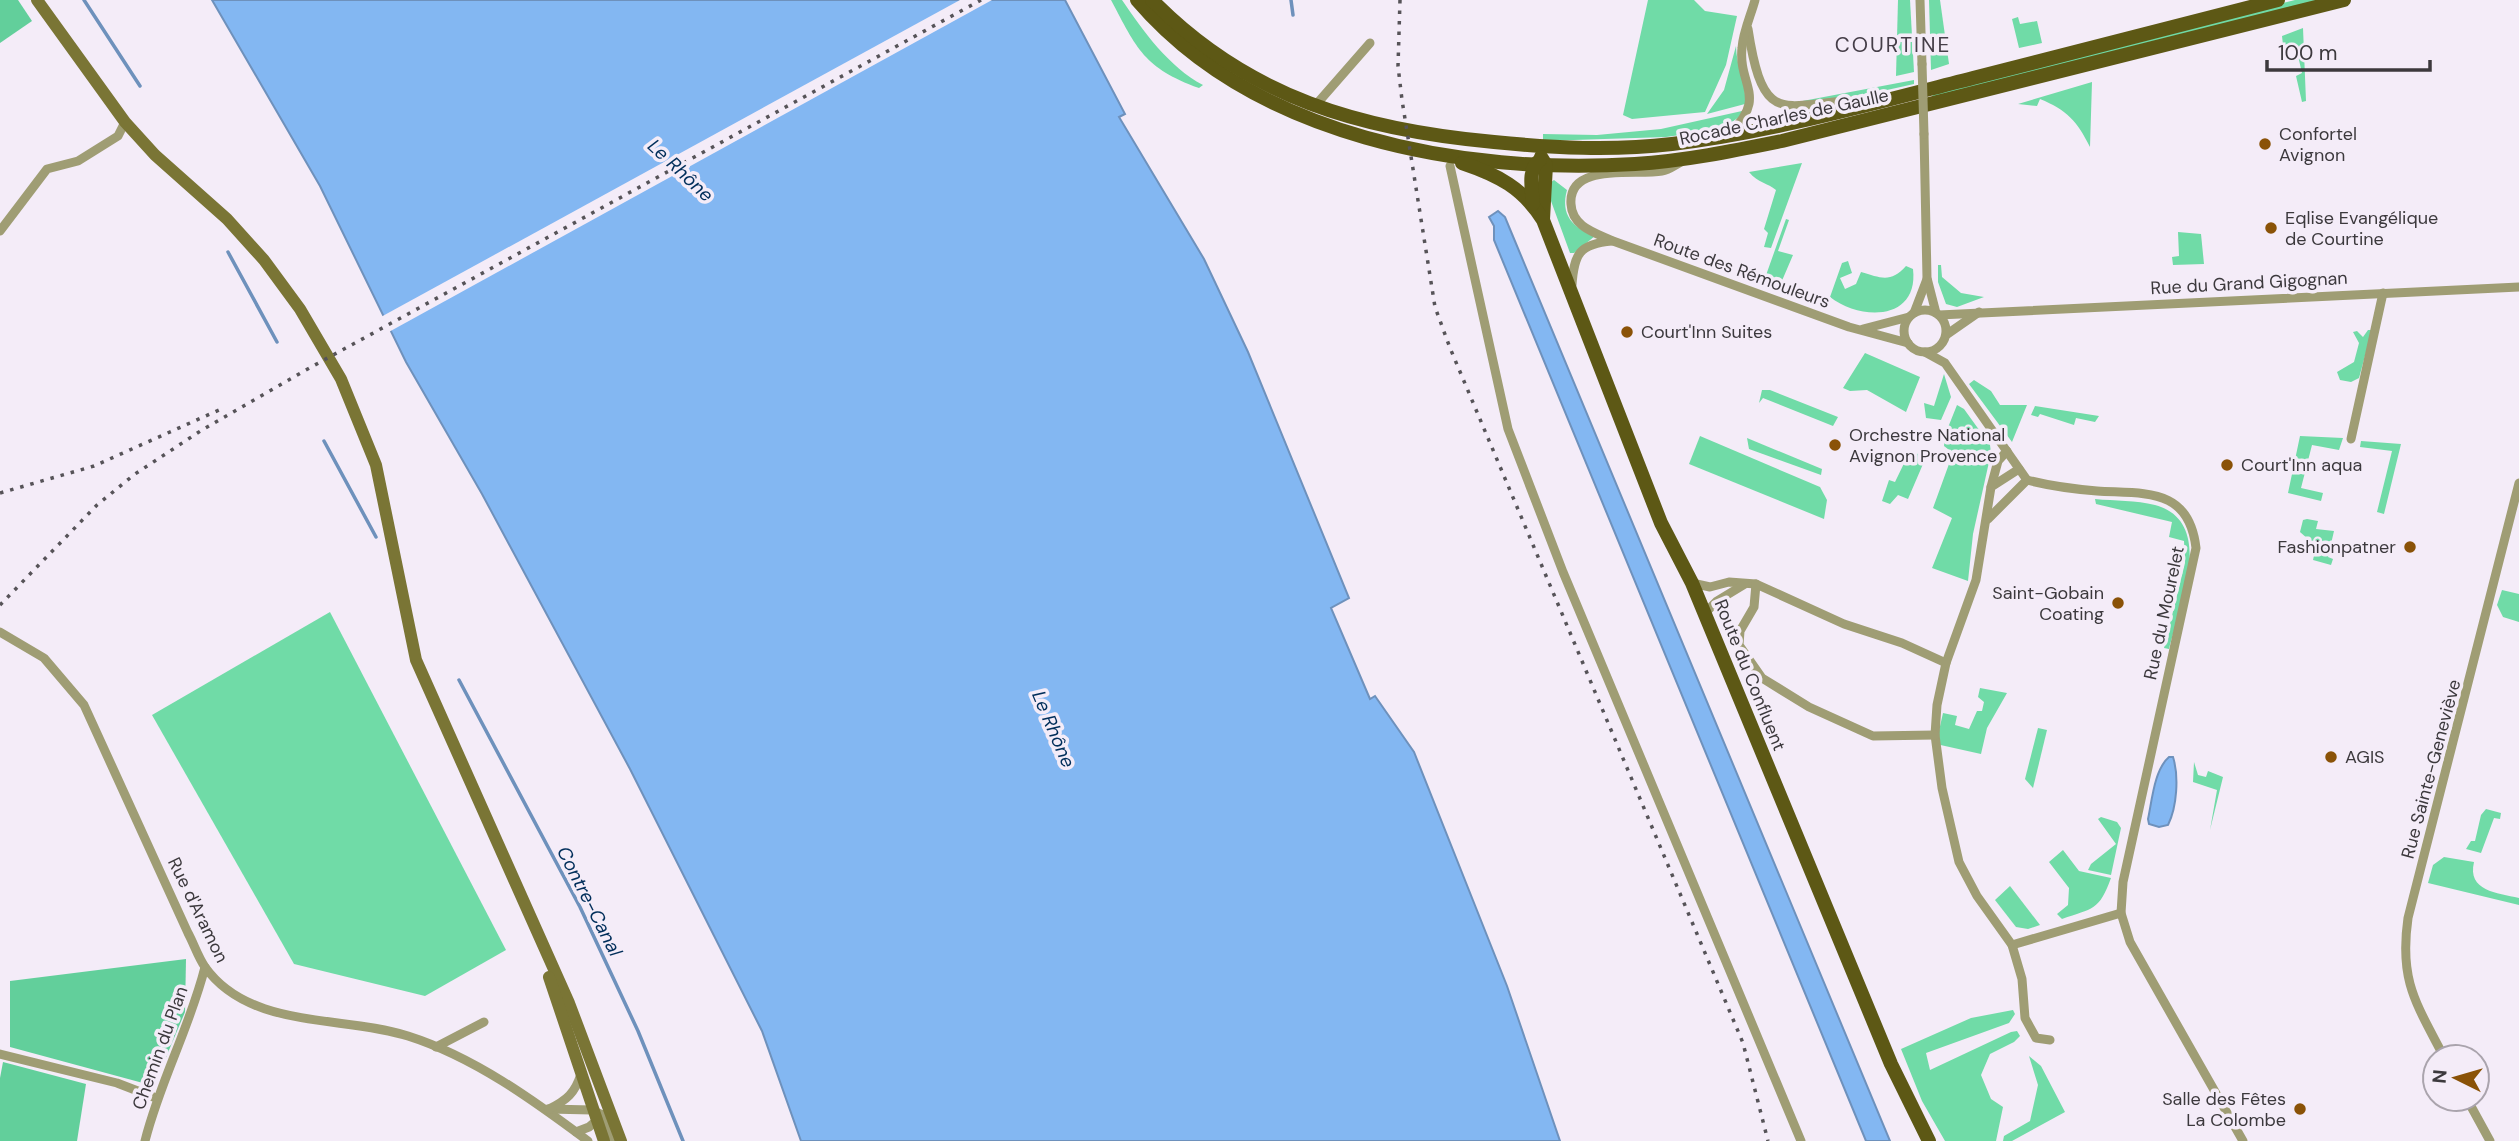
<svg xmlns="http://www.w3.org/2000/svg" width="2519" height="1141" font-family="'DM Sans',sans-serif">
	<rect width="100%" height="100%" fill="#f4ecf8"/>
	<g fill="#70dba7">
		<path d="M1111,0H1122C1143,31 1169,67 1203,85L1199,88C1144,68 1137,49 1111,0Z"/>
		<path d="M1648,0H1694L1705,11L1737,16L1726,65L1705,112L1632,119L1623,115Z"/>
		<path d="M1898,0H1910L1914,72L1896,76Z"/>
		<path d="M1929,0H1940L1949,64L1931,70Z"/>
		<path d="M2295,0H2321L1932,99L1933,91Z"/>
		<path d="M2018,17L2020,24L2037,21L2042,43L2019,48L2012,19Z"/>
		<path d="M2303,28L2306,101L2302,102L2296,76L2302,73L2295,43L2283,45L2282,36Z"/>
		<path d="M1736,46C1736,66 1747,85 1745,104L1707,114L1724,90Z"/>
		<path d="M1914,80V84C1875,92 1832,106 1792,103Z"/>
		<path d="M2092,82L2090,147C2077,121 2067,110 2040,99L2037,106L2018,104Z"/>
		<path d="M1742,111V115L1722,129L1666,137L1543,141V134L1597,135L1661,129Z"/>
		<path d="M1802,163L1771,248L1764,247L1768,233L1764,229L1776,190C1768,183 1758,183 1749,172Z"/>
		<path d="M1554,180L1567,190C1560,215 1573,228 1595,236L1574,253H1570L1551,201L1550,183Z"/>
		<path d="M1786,219L1789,220L1778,251L1793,255L1781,283L1765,278Z"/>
		<path d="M2178,232L2201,234L2204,264L2173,265L2172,257L2179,256Z"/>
		<path d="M1848,261L1852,273L1840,278L1845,289L1856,284L1861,272C1881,278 1891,283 1906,266L1913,269C1919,321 1861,321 1830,297L1842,263Z"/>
		<path d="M1938,265H1941L1942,277L1961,293L1984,297L1957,307L1946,304L1938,282Z"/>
		<path d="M2368,330H2372L2359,378L2351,382L2340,380L2337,372L2354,362L2359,343L2353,332L2357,331L2363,337Z"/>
		<path d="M1865,353L1920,377L1906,412L1867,390L1850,391L1843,388Z"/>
		<path d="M1944,374L1951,397L1941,420L1926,418L1924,403L1934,406Z"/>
		<path d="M1974,380L1991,391L2000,405H2027L2012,442L1969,384Z"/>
		<path d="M1762,390H1770L1838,417L1833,426L1763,398L1759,403Z"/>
		<path d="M1957,405L1964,409L1990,445L1991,453L1973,534L1968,581L1932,568L1952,518L1933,508L1953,453L1944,446L1945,435Z"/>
		<path d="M2035,406L2099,416L2095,422L2076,418L2074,425L2040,414L2038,417L2031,415Z"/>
		<path d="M1700,436L1820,487L1827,500L1824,519L1689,464Z"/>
		<path d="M2300,436L2343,438L2339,450L2312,445L2301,488L2323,493L2321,501L2288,493Z"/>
		<path d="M1747,438L1822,469L1821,475L1749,449Z"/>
		<path d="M2361,441L2401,444L2384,514L2377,512L2392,451L2360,447Z"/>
		<path d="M1910,451L1926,457L1908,499L1898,495L1890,504L1882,501L1889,480L1895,482Z"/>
		<path d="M2095,499C2115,501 2136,500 2155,505C2217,522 2179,607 2169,649L2164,648L2185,563L2184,541L2169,537L2172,522L2096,504Z"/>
		<path d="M2307,519L2318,521L2316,529L2334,531L2328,557L2333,559L2331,565L2313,560L2316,546L2300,532L2303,520Z"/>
		<path d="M2502,590L2519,594V622L2503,617L2497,605Z"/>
		<path d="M330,612L506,950L425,996L294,964L152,715Z"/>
		<path d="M1980,688L2007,693L1987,728L1981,754L1936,744L1943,713L1957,716L1955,725L1969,729L1977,711H1982L1984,702L1978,697Z"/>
		<path d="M2038,728L2047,730L2033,788L2025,779Z"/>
		<path d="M2194,762L2198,775L2206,777L2208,771L2223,777L2210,830L2217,790L2193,782Z"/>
		<path d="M2486,809L2501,813L2500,819L2494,818L2481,853L2466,849L2471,841H2475L2481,815Z"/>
		<path d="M2101,817L2117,822L2121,828L2111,875L2088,870L2091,864L2116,844L2098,819Z"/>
		<path d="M2063,850L2079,871L2111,878C2099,911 2093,908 2062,919L2057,914L2068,905L2069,888L2049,862Z"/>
		<path d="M2444,857L2474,862C2467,891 2497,893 2519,898V905L2428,883L2433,865Z"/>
		<path d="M2010,886L2040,925L2028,929L2016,927L1995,900Z"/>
		<path d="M2013,1010L2015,1014L2009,1023L1926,1053L1930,1070L2011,1032L2017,1031L2020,1036L2014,1042L1990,1054L1981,1075L1991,1099L2003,1107L1996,1141H1945L1922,1101L1901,1049L1971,1018Z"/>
		<path d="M2029,1056L2041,1066L2065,1112L2012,1141H2003L2004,1136L2030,1121L2038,1085Z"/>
	</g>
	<g fill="#62cf9b">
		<path d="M0,0H18L32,21L0,43Z"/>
		<path d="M186,959L185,1012L154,1086L10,1047V981Z"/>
		<path d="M3,1062L86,1084L77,1141H0V1078Z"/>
	</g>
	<g fill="#83b7f2" stroke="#6e91bc" stroke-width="2">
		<path d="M212,0H1065L1125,114L1119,117L1204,259L1248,352L1349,598L1331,608L1370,699L1375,696L1414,752L1507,986L1560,1141H801L762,1031L630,769L482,494L406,362L320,186Z"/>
		<path d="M1498,211L1505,217L1512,234L1890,1141H1866L1494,240V226L1489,217Z"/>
		<path d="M2169,757H2173C2179,776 2177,807 2168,825L2159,827L2149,824L2148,819C2152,801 2154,770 2169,757Z"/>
	</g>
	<path fill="#f4ecf8" d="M960,0H992L387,333L379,318Z"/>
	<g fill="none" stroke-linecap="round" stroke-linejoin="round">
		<g stroke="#6e91bc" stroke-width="3.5">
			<path d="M84,0L140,86"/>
			<path d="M1291,0L1293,15"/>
			<path d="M228,252L277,342"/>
			<path d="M324,441L376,537"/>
			<path d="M459,680L580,907L638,1031L683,1141"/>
		</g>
		<g stroke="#9f9d74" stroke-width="9">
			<path d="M1920,0L1922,64"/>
			<path d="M1748,29C1764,134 1785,101 1867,100"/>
			<path d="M1314,107L1370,43"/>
			<path d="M1730,133C1768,97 1738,85 1742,48C1743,32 1751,15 1755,0"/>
			<path d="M1924,134L1927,278L1936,313"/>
			<path d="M1681,162C1675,165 1669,170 1662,171C1636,176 1568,162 1571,204C1572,227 1596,233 1613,241L1849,327L1908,343"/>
			<path d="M1450,166L1508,429L1563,572L1801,1141"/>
			<path d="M0,231L47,169L78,161L118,136L125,122"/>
			<path d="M1572,285C1574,254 1579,244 1612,241"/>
			<circle cx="1925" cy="331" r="21"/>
			<path d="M1914,313L1927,279"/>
			<path d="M1939,315L2519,287"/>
			<path d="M1863,329L1909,317"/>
			<path d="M1946,335L1979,312"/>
			<path d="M1925,352L1945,363L2027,480C2050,486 2073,489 2097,491C2145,494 2189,487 2196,548L2123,882L2121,913L2130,942L2243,1141"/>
			<path d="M2351,439L2383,293"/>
			<path d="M2019,469L1991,487L1976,580L1946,663L1937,705L1935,735L1942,788L1959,862L1977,896L2012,945L2022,979L2025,1018L2036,1038L2050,1040"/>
			<path d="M1991,487L1998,461L2007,451"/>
			<path d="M1988,519L2027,480"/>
			<path d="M1692,583L1710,587L1729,582L1756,584L1844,624L1902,643L1946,663"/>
			<path d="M1756,584L1754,607L1740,631L1739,645L1762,678L1809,707L1873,736L1935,735"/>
			<path d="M1704,614L1717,601L1745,584"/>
			<path d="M0,632L44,658L84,705L188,933C194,944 198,957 205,967C250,1030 343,1015 408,1036C474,1057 533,1100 588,1141"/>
			<path d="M2012,945L2121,913"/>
			<path d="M436,1047L484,1022"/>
			<path d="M0,1054L117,1083L156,1098"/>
			<path d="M2444,1057C2416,1003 2399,981 2408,918L2519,483"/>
			<path d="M2467,1099L2490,1141"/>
			<path d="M548,1109L592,1110L603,1115L614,1139"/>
			<path d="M549,1109C567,1100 575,1093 581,1074"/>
			<path d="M576,1132L589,1127L601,1117"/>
			<path d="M145,1141C160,1081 190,1027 205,967"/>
		</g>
		<g stroke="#7a7535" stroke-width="12">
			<path d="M37,0L125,122L155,155L227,219L264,260L300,309L341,379L376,465L416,660L569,1003L621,1141"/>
			<path d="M549,977L604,1141"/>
		</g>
		<g stroke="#5d5815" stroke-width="14">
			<path d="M1137,0C1254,137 1463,175 1635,164C1684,161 1733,151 1782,141L2344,0"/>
			<path d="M1152,0C1248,98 1362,130 1494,142C1554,148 1612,151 1672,144C1773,132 1874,103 1973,78C2074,52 2176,26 2278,0"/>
			<path d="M1541,157L1546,165L1543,219"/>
			<path d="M1462,163C1498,175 1523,188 1543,220L1661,523L1692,583L1891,1064L1929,1141"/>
			<path d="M1533,204C1532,189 1527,169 1540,160"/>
		</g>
		<g stroke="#565358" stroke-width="3.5" stroke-dasharray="3.5 7" stroke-linecap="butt">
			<path d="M1400,0L1398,66L1402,100L1435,307L1450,348L1743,1043L1768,1141"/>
			<path d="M0,493L94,466L219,410"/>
			<path d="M0,605L97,505L135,474L202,430L313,366L981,0"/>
		</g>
		<path stroke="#9f9d74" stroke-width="9" d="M1922,64L1924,134"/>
	</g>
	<g fill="#8a5207" stroke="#f4ecf8" stroke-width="2.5">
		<circle cx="2265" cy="144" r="7"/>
		<circle cx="2271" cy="228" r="7"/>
		<circle cx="1627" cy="332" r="7"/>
		<circle cx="1835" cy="445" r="7"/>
		<circle cx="2227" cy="465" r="7"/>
		<circle cx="2410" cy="547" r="7"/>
		<circle cx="2118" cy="603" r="7"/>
		<circle cx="2331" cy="757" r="7"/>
		<circle cx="2300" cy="1109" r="7"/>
	</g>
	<g text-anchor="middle" stroke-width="7" stroke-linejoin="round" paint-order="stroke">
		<g font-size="18" fill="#3c393d" stroke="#f4ecf8">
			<text transform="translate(1784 117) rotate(-12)" y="6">Rocade Charles de Gaulle</text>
			<text transform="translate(1742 271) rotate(20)" y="6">Route des Rémouleurs</text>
			<text transform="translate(2249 283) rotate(-3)" y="6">Rue du Grand Gigognan</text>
			<text transform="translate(2164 613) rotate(-78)" y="6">Rue du Mourelet</text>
			<text transform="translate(1750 675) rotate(68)" y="6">Route du Confluent</text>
			<text transform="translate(2431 769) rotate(-75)" y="6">Rue Sainte-Geneviève</text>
			<text transform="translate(198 910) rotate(64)" y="6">Rue d'Aramon</text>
			<text transform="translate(160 1048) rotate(-70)" y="6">Chemin du Plan</text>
		</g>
		<g font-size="18" fill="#3c393d" stroke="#f4ecf8" text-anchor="start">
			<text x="2279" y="140">Confortel<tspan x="2279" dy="21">Avignon</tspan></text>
			<text x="2285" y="224">Eqlise Evangélique<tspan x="2285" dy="21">de Courtine</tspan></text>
			<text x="1641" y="338">Court'Inn Suites</text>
			<text x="1849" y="441">Orchestre National<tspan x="1849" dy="21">Avignon Provence</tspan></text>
			<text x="2241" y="471">Court'Inn aqua</text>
			<text x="2396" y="553" text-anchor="end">Fashionpatner</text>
			<text x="2104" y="599" text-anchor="end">Saint-Gobain<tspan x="2104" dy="21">Coating</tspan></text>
			<text x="2345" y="763">AGIS</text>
			<text x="2286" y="1105" text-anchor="end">Salle des Fêtes<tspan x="2286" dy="21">La Colombe</tspan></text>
		</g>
		<g font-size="19" font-style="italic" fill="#002e5a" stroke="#f4ecf8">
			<text transform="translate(681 170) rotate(43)" y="7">Le Rhône</text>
			<text transform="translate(1054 729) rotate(67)" y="7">Le Rhône</text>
			<text transform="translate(590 901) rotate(63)" y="7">Contre-Canal</text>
		</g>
		<g font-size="21" letter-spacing="2" fill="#453e48" stroke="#f4ecf8">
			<text x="1893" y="52">COURTINE</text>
		</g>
	</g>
	<g transform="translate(2456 1078) rotate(275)"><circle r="33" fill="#f4ecf8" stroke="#aaa4ad" stroke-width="2"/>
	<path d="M0-5L12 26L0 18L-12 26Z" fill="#8a5207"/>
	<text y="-10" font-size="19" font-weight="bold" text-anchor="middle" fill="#3c393d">N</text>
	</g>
	<path d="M2267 60v10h163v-10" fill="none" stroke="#3c393d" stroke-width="3.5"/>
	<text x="2278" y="60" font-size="21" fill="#3c393d" stroke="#f4ecf8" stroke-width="5" paint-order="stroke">100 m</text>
</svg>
